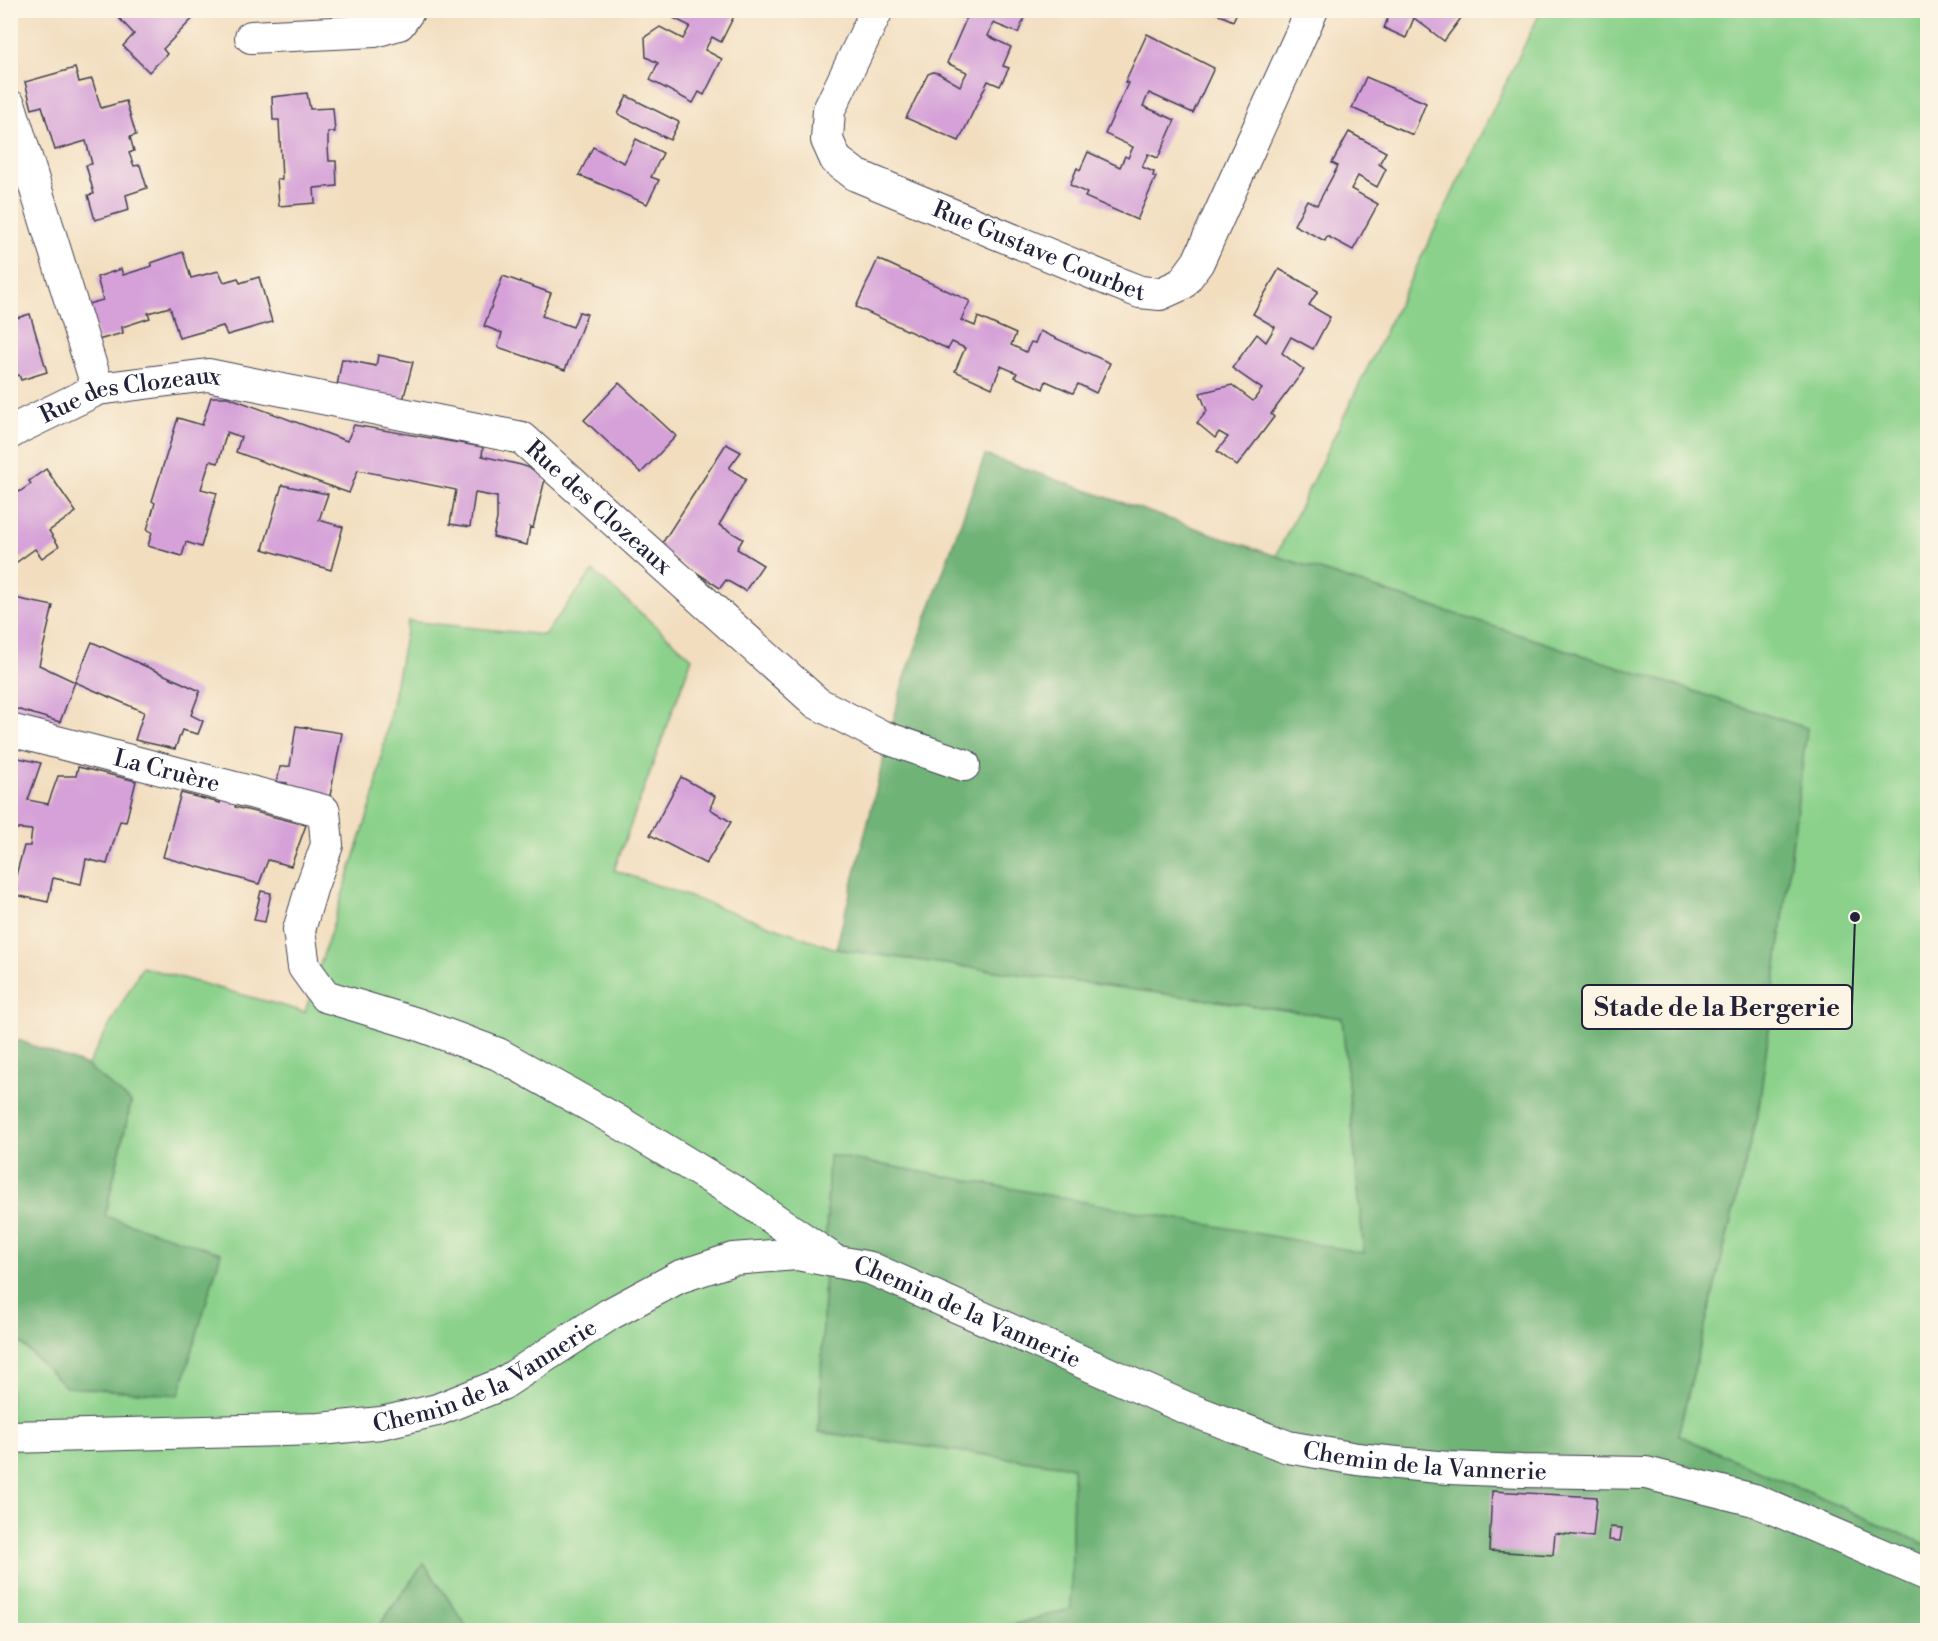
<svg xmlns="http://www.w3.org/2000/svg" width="1938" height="1641" font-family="'Libre Bodoni',serif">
	<rect width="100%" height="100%" fill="#fcf5e5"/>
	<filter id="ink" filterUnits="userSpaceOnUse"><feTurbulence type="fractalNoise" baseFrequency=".0167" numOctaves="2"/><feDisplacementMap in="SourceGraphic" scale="12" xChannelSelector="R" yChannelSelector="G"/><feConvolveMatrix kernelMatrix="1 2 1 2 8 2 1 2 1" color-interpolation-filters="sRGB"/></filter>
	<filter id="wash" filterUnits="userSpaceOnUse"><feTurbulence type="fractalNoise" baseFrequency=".008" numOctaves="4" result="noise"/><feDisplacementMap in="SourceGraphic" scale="24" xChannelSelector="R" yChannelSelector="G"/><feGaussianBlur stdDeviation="1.35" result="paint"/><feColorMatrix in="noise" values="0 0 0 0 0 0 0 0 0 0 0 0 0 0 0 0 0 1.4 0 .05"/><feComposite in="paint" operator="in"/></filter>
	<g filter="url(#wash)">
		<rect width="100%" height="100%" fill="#f2debf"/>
		<g fill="#8bd18b" stroke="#567a63" stroke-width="1.5">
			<path d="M1541,11H1927V1545L1678,1435L1759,1107L1807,728L1276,556Z"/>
			<path d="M593,571L692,658L614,870L836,949L1342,1018L1364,1254L829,1156L819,1432L1073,1467L1071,1609L994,1630H469L424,1563L376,1630H11L10,1333L66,1387L131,1103L87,1066L142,967L305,1012L374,796L408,621L544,635Z"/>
		</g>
		<g fill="#70b377" stroke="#496a59" stroke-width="1.5">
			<path d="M985,455L1276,556L1807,728L1759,1107L1678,1435L1927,1545V1630H994L1071,1609L1073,1467L819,1432L829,1155L1364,1253L1342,1018L836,949L902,686Z"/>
			<path d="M10,1037L87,1066L131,1102L105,1216L221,1253L179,1395L66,1387L11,1333Z"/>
			<path d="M424,1563L469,1630H376Z"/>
		</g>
		<g id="blocks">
			<g fill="#d5a1d8">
				<path d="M124,10H201L163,49L167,54L149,72L123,46L134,34L118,17Z"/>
				<path d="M672,10H737L721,42L712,37L705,50L722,59L704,95L699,92L693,103L650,80L658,63L646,57L645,37L660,27L683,39L690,26L669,16Z"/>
				<path d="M970,10H1028L1018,33L993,23L988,36L1011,47L1003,66L1009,68L1000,86L988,81L959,141L906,118L928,74L933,72L938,73L960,86L967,72L947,63Z"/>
				<path d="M1209,10H1238L1233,21Z"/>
				<path d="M1391,10H1467L1444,41L1414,18L1406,38L1384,28Z"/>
				<path d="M1147,34L1214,68L1193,113L1149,93L1143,106L1175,120L1158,158L1148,154L1142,167L1154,172L1153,176L1156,177L1137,220L1085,197L1087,193L1070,185L1077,168L1080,170L1088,152L1120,167L1125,156L1128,158L1133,147L1105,134L1128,83L1125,82Z"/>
				<path d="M75,68L79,82L92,79L101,108L126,101L136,135L130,137L134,151L129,153L134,166L140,165L147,188L126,195L129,210L95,220L88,195L94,194L86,165L92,164L86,141L55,150L42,106L32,109L25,82Z"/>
				<path d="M1366,77L1426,103L1413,135L1352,108Z"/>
				<path d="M307,93L310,109L333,108L335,132H328V147L329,161H336L337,186L314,188L315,203L279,206L277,179H282L279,120H273L272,97Z"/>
				<path d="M627,96L679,122L670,140L618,114Z"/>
				<path d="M1349,132L1386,152L1379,164L1386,169L1377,187L1358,176L1351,189L1378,204L1353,250L1327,236L1325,241L1294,225L1307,200L1317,205L1338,166L1332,163Z"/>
				<path d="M636,139L663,153L651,177L659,180L647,204L579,175L593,147L624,163Z"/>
				<path d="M183,252L191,278L219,271L224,282L238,278L240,283L259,277L272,322L227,335L223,326L179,338L170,307L148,313L150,318L122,327L123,333L98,340L88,304L103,300L97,277L121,269L123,275L136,271L152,266L151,263Z"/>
				<path d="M878,259L970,301L961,320L975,326L978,317L1016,334L1011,345L1026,352L1031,342L1035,343L1040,331L1110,363L1096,393L1078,384L1073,393L1046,381L1043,389L1015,377L1017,373L1001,366L992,388L955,371L965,348L952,342L948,349L856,307Z"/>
				<path d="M1279,269L1318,291L1309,305L1330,317L1313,349L1291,337L1282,353L1304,370L1271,414L1274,417L1237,466L1217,451L1228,437L1219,432L1215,438L1197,423L1207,411L1200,393L1232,385L1253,401L1262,389L1232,368L1257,334L1266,342L1275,327L1253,314Z"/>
				<path d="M503,276L551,293L542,316L573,327L579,312L587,314L565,370L498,347L502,333L484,326Z"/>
				<path d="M30,314L47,372L21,380L19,375L10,378V320Z"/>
				<path d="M378,355L413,362L402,404L336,391L342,359L376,366Z"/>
				<path d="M619,383L676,436L641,473L584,420Z"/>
				<path d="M211,397H228L347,441L354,425L483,447L482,456L521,465L545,473L546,475L533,528L530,527L527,545L493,537L497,519V497L475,493L470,527L450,524L456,490L358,470L349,493L236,452L241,437L227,432L218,463L210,461L201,489L217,493L201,547L186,542L182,556L148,546L152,532L147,530L155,503L152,501L178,418L202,425Z"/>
				<path d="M726,444L741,452L729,468L746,479L719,525L743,539L737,549L763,565L745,591L726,580L720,588L659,548Z"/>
				<path d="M46,469L76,512L49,531L59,546L42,558L35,549L10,567V494L17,489L19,492L31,484L29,481Z"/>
				<path d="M282,485L328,494L319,520L343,527L331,570L263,549Z"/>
				<path d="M10,597L53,606L39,665L75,682L92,642L200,691L191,715L203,721L198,734L182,730L175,749L135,740L144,712L75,682L60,722L10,707Z"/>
				<path d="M296,726L342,733L330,796L284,792L287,783L277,782L280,767L290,766Z"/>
				<path d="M10,756L41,763L28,800L48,804L58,776H76L78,767L136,781L126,822L120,821L107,864L86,859L81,884L53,878L48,902L11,894L24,846H30L32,830L10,828Z"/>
				<path d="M681,777L715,796L710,809L731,822L706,864L650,835Z"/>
				<path d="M223,790L239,793L235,807L306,825L291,866L268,860L259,884L163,857L181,793L220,803Z"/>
				<path d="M261,891L271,893L265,922L254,920Z"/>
				<path d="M1492,1491L1597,1497L1593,1537L1555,1533L1553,1555L1489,1551Z"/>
				<path d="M1610,1527L1622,1528L1620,1541L1609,1540Z"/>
			</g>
		</g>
	</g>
	<g filter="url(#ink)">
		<use href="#blocks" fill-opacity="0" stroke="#413e4f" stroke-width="1.5"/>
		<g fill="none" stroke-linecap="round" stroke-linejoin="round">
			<g stroke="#413e4f" stroke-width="34">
				<g id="minor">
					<path id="s1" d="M877,10L829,110L827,140L836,160L856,175L1112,281L1140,292L1160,294L1182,284L1198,262L1312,10"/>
					<path d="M251,37L375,31L399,24L409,10"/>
					<path d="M10,106L98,389"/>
					<path id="s2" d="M10,433L20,427L98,389L208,375L522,438L817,703L881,736L964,765"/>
					<path id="s3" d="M10,730L324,811L327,845L312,886L299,930L304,967L325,996L417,1024L498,1054L614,1119L736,1193L828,1256"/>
					<path id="s4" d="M10,1437L320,1429L381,1423L437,1410L502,1384L610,1314L679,1277L733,1259L797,1254L870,1268L1184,1407L1288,1447L1357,1459L1448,1468L1522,1471L1646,1473L1754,1500L1928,1575"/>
				</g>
			</g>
			<use href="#minor" stroke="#fff" stroke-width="32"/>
		</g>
	</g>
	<g text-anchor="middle" stroke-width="4.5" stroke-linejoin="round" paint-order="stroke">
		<g font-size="24" fill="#22223b" stroke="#fcf5e5">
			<text dy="8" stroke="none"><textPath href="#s1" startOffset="386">Rue Gustave Courbet</textPath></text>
			<text dy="8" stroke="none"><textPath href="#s2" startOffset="129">Rue des Clozeaux</textPath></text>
			<text dy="8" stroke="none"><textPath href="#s2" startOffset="633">Rue des Clozeaux</textPath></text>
			<text dy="8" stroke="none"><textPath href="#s3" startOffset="162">La Cruère</textPath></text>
			<text dy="8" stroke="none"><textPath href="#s4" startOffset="1008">Chemin de la Vannerie</textPath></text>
			<text dy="8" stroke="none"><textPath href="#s4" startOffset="486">Chemin de la Vannerie</textPath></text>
			<text dy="8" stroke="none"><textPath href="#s4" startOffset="1494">Chemin de la Vannerie</textPath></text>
		</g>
	</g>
	<path fill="none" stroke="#22223b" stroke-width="2" d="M1855 917L1852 1007"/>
	<circle fill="#22223b" stroke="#fcf5e5" stroke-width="2" cx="1855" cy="917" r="6"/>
	<rect fill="#fcf5e5" stroke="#22223b" stroke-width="2" x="1582" y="985" width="270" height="44" rx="6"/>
	<g font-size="26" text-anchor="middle" font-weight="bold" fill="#22223b">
		<text x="1717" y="1016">Stade de la Bergerie</text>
	</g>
	<rect width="1938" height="1641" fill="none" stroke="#fcf5e5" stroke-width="36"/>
</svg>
